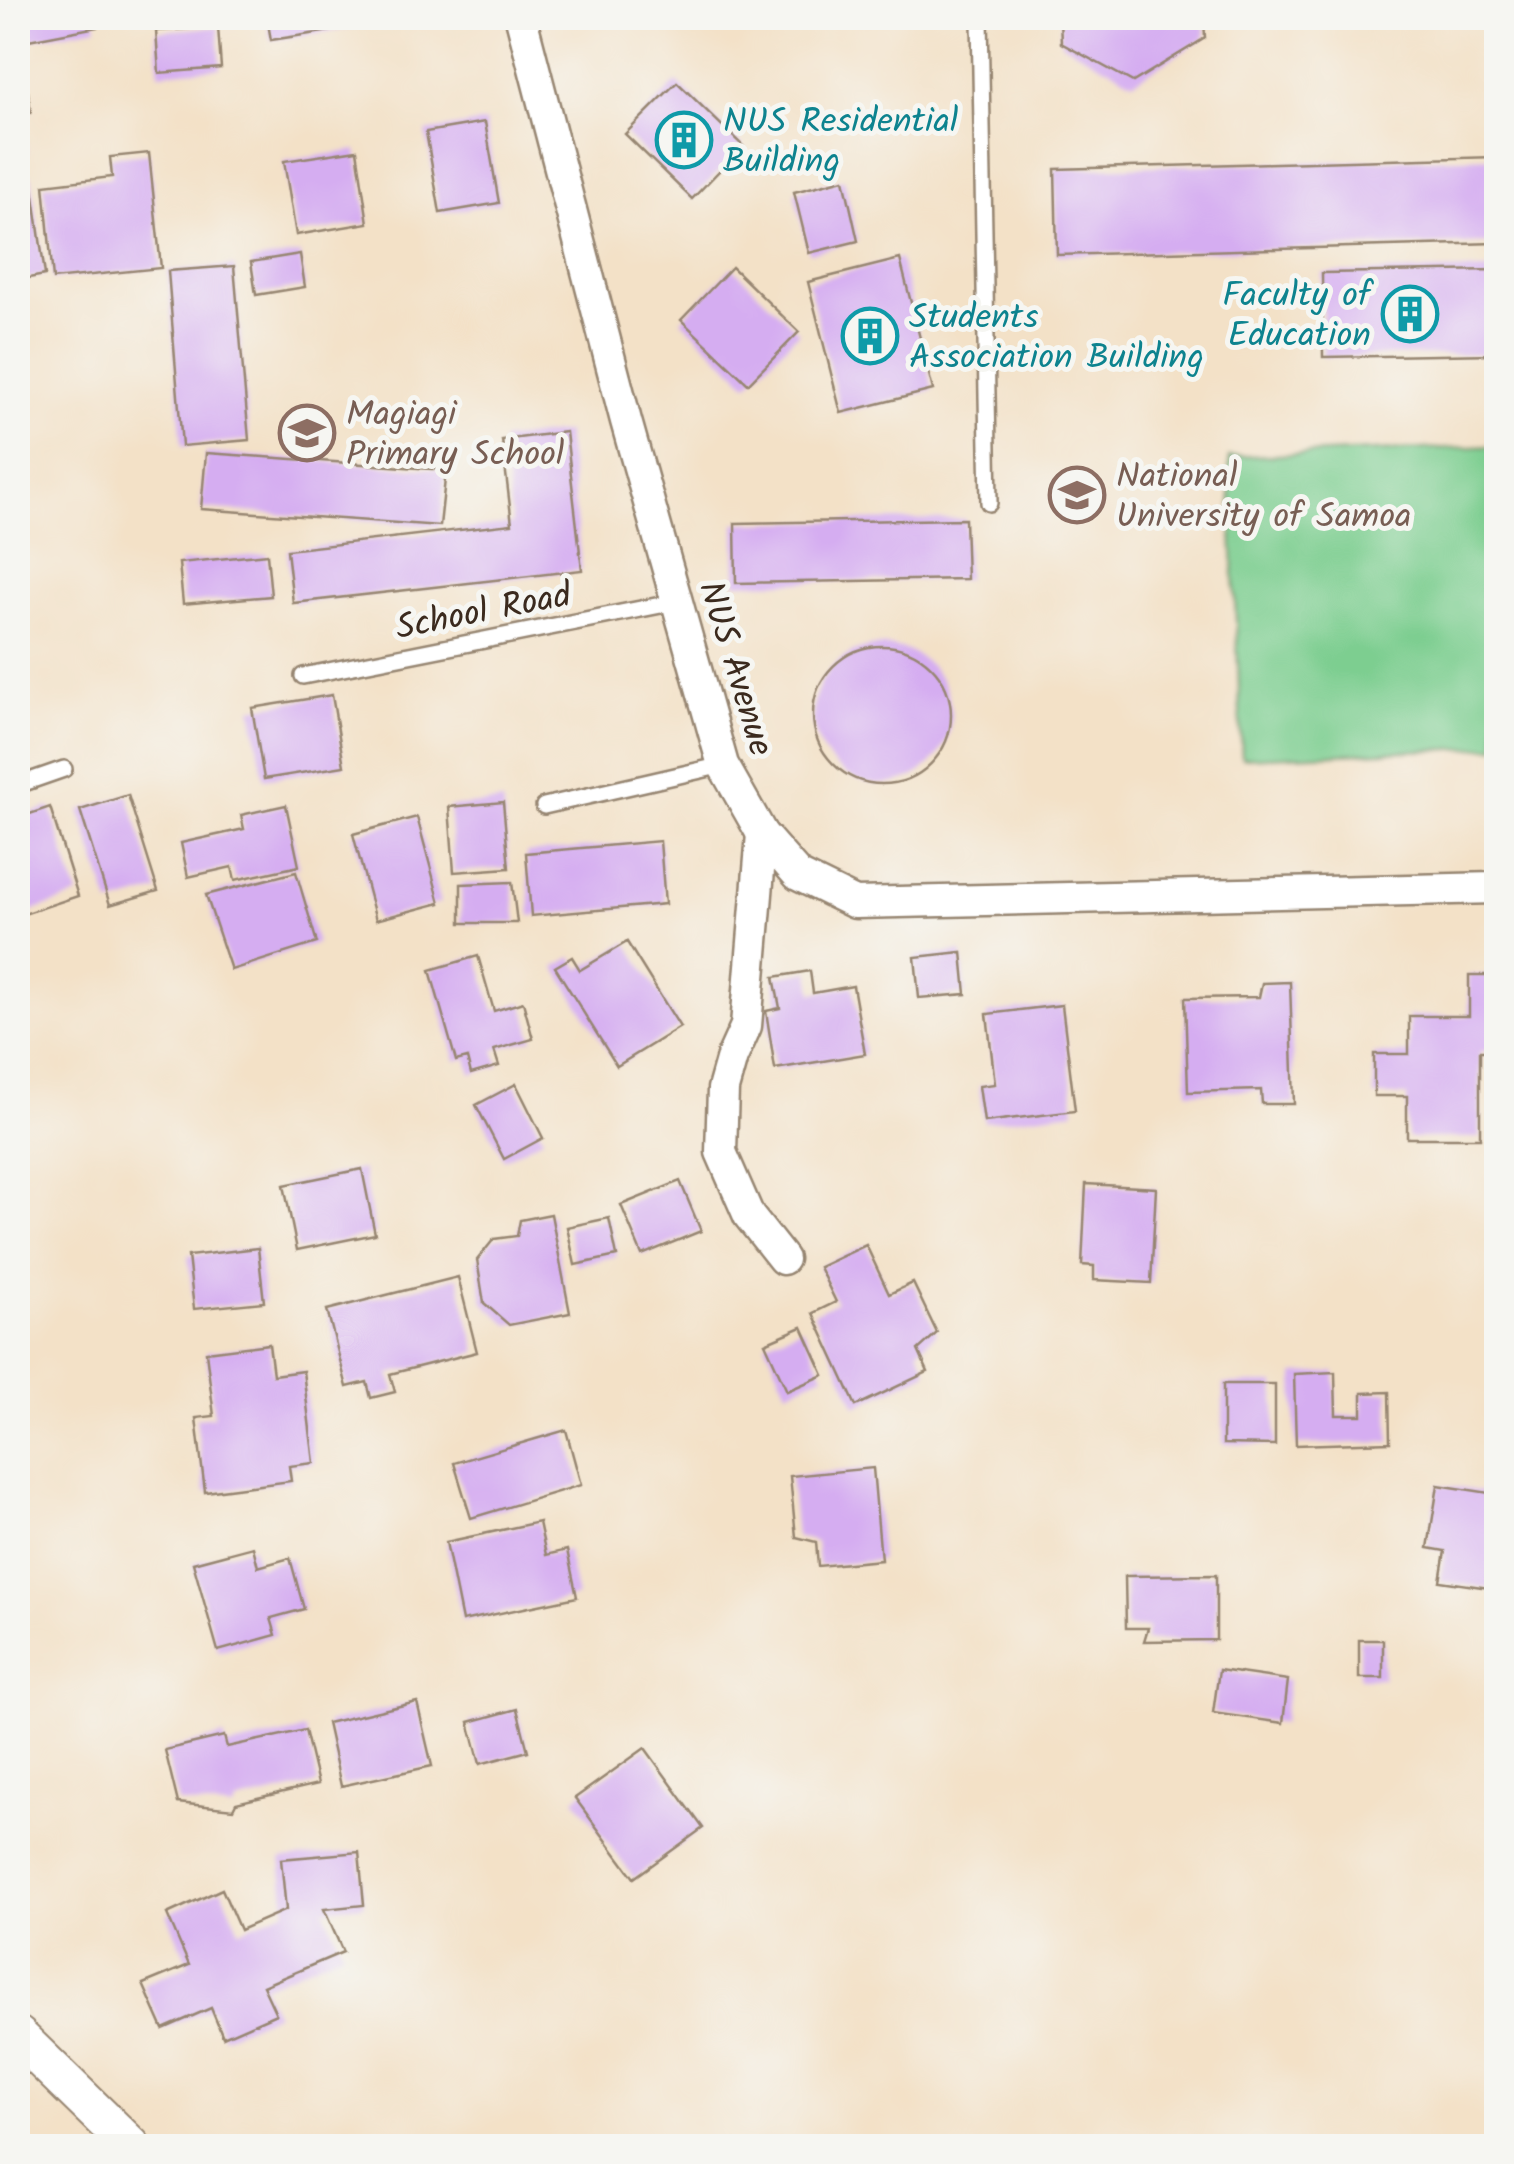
<svg xmlns="http://www.w3.org/2000/svg" width="1514" height="2164" font-family="Kalam,sans-serif">
	<rect width="100%" height="100%" fill="#f6f6f2"/>
	<filter id="ink" filterUnits="userSpaceOnUse"><feTurbulence type="fractalNoise" baseFrequency=".01" numOctaves="2"/><feDisplacementMap in="SourceGraphic" scale="20" xChannelSelector="R" yChannelSelector="G"/><feConvolveMatrix kernelMatrix="1 2 1 2 8 2 1 2 1" color-interpolation-filters="sRGB"/></filter>
	<filter id="wash" filterUnits="userSpaceOnUse"><feTurbulence type="fractalNoise" baseFrequency=".0048" numOctaves="4" result="noise"/><feDisplacementMap in="SourceGraphic" scale="40" xChannelSelector="R" yChannelSelector="G"/><feGaussianBlur stdDeviation="2.25" result="paint"/><feColorMatrix in="noise" values="0 0 0 0 0 0 0 0 0 0 0 0 0 0 0 0 0 1.4 0 .05"/><feComposite in="paint" operator="in"/></filter>
	<g filter="url(#wash)">
		<rect width="100%" height="100%" fill="#f3e1c7"/>
		<path fill="#7dce90" stroke="#5c7c57" stroke-width="2.5" d="M1496,446V747L1242,758L1229,457Z"/>
		<g id="blocks">
			<g fill="#d5adf1">
				<path d="M18,18H95L97,27L18,42Z"/>
				<path d="M267,18H402V20L271,40Z"/>
				<path d="M1060,18H1204L1205,38L1133,82L1061,43Z"/>
				<path d="M218,27L221,68L159,73L156,31Z"/>
				<path d="M24,64L31,113L22,114L28,154L18,156V65Z"/>
				<path d="M677,82L743,146L692,199L625,134Z"/>
				<path d="M485,122L499,203L440,213L426,132Z"/>
				<path d="M357,150L368,223L296,235L284,161Z"/>
				<path d="M149,153L161,268L53,279L44,185L112,177L110,157Z"/>
				<path d="M1496,157V243L1057,255L1055,169Z"/>
				<path d="M31,175L45,275L18,280V177Z"/>
				<path d="M844,179L858,241L809,253L794,192Z"/>
				<path d="M300,254L305,287L256,295L251,262Z"/>
				<path d="M900,259L933,390L841,413L808,282Z"/>
				<path d="M234,266L249,440L182,446L168,271Z"/>
				<path d="M732,267L799,332L748,384L681,320Z"/>
				<path d="M1496,270V354L1323,357L1322,273Z"/>
				<path d="M566,432L582,570L293,603L287,550L512,524L502,440Z"/>
				<path d="M206,453L446,470L440,526L201,509Z"/>
				<path d="M965,519L967,579L736,583L735,523Z"/>
				<path d="M267,554L271,596L183,604L179,563Z"/>
				<circle cx="882" cy="715" r="69"/>
				<path d="M332,695L344,766L264,779L252,708Z"/>
				<path d="M128,795L158,891L110,905L80,810Z"/>
				<path d="M503,802L509,868L454,872L449,807Z"/>
				<path d="M286,805L299,866L235,880L232,867L188,877L181,843L244,829L241,815Z"/>
				<path d="M50,807L78,896L18,916V818Z"/>
				<path d="M417,817L440,903L376,920L353,834Z"/>
				<path d="M660,841L665,904L531,916L526,853Z"/>
				<path d="M296,872L317,943L231,970L206,895Z"/>
				<path d="M512,882L517,923H461V884Z"/>
				<path d="M627,942L680,1027L617,1066L555,967L572,957L580,970Z"/>
				<path d="M962,952L966,994L919,998L915,957Z"/>
				<path d="M478,956L494,1011L523,1002L533,1039L494,1050L499,1066L471,1074L467,1058L456,1061L430,970Z"/>
				<path d="M810,971L813,993L853,986L865,1054L775,1069L766,1011L780,1008L774,977Z"/>
				<path d="M1469,975H1496V1051H1480V1138H1407V1096H1374V1054H1409V1016H1469Z"/>
				<path d="M1290,982L1294,1104H1262L1261,1090L1188,1092L1185,998L1259,997L1262,983Z"/>
				<path d="M1062,1005L1075,1111L984,1122L979,1086L995,1084L987,1014Z"/>
				<path d="M516,1084L543,1138L504,1159L476,1105Z"/>
				<path d="M362,1169L375,1234L297,1250L284,1185Z"/>
				<path d="M680,1181L701,1231L642,1255L621,1205Z"/>
				<path d="M1086,1184L1156,1188L1151,1283L1094,1280V1266L1082,1265Z"/>
				<path d="M551,1214L570,1313L509,1325L484,1303L477,1260L494,1239L517,1236L520,1220Z"/>
				<path d="M609,1218L617,1256L575,1265L567,1227Z"/>
				<path d="M866,1245L889,1294L913,1283L937,1333L918,1350L928,1372L856,1406L813,1313L836,1302L819,1267Z"/>
				<path d="M258,1248L264,1302L194,1309L188,1256Z"/>
				<path d="M458,1277L477,1352L390,1374L395,1392L371,1398L367,1382L347,1387L327,1310Z"/>
				<path d="M802,1327L824,1375L787,1391L765,1343Z"/>
				<path d="M269,1344L273,1375L303,1371L314,1463L289,1466L291,1481L205,1492L196,1418L214,1416L206,1352Z"/>
				<path d="M1335,1372L1336,1415H1362V1393L1389,1392L1390,1442L1296,1445L1294,1374Z"/>
				<path d="M1223,1384H1275V1445L1223,1444Z"/>
				<path d="M566,1430L581,1485L471,1518L454,1463Z"/>
				<path d="M873,1468L881,1560L818,1566L816,1542L796,1537L790,1476Z"/>
				<path d="M1438,1485L1496,1494V1589L1440,1581L1445,1551L1428,1548Z"/>
				<path d="M539,1522L546,1555L567,1550L577,1597L462,1621L446,1542Z"/>
				<path d="M253,1547L258,1567L290,1558L304,1609L271,1618L276,1635L218,1651L193,1563Z"/>
				<path d="M1216,1575V1640L1144,1641L1148,1628H1126L1125,1576Z"/>
				<rect x="1359" y="1640" width="24" height="38"/>
				<path d="M1219,1670L1288,1680L1283,1723L1213,1713Z"/>
				<path d="M417,1702L432,1766L341,1786L327,1723Z"/>
				<path d="M517,1709L528,1751L480,1764L469,1722Z"/>
				<path d="M305,1730L318,1784L236,1803L233,1809L178,1803L165,1750L224,1736L227,1747Z"/>
				<path d="M645,1748L703,1828L634,1878L575,1798Z"/>
				<path d="M359,1852L364,1905L324,1909L343,1952L263,1986L276,2014L223,2037L211,2008L163,2029L143,1984L189,1965L167,1914L222,1889L240,1930L286,1910L281,1859Z"/>
			</g>
		</g>
	</g>
	<g filter="url(#ink)">
		<use href="#blocks" fill-opacity="0" stroke="#978672" stroke-width="2.5"/>
		<g fill="none" stroke-linecap="round" stroke-linejoin="round">
			<g stroke="#978672" stroke-width="20">
				<g id="service">
					<path d="M980,18L989,503"/>
					<path d="M303,676L676,602"/>
					<path d="M18,785L64,769"/>
					<path d="M544,806L723,765"/>
				</g>
			</g>
			<g stroke="#978672" stroke-width="35">
				<g id="minor">
					<path d="M521,18L626,421L723,765L762,834L798,875L855,903L1496,888"/>
					<path d="M762,834L746,1026L732,1057L723,1089L721,1152L749,1216L783,1259"/>
				</g>
			</g>
			<g stroke="#978672" stroke-width="42">
				<path id="tertiary" d="M18,2036L131,2146"/>
			</g>
			<use href="#service" stroke="#fff" stroke-width="15"/>
			<use href="#minor" stroke="#fff" stroke-width="30"/>
			<use href="#tertiary" stroke="#fff" stroke-width="38"/>
		</g>
	</g>
	<defs>
		<g id="building-ring" transform="scale(2.875)"><circle r="9.5" fill="#f6f6f2" stroke="#0f9aa8" stroke-width="1.5"/><path d="M-4-6H4V6H1V3H-1V6H-4ZM-2.5-4.3h1.7v1.8h-1.7ZM.8-4.3h1.7v1.8H.8ZM-2.5-1h1.7V.8h-1.7ZM.8-1h1.7V.8H.8Z" fill="#0f9aa8"/></g>
		<g id="school-ring" transform="scale(2.875)"><circle r="9.5" fill="#f6f6f2" stroke="#8d6e63" stroke-width="1.5"/><path d="M0-5L7-2L0 1L-7-2ZM-4 1L0 2.5L4 1V4Q0 6-4 4Z" fill="#8d6e63"/></g>
		<g id="university-ring" transform="scale(2.875)"><circle r="9.5" fill="#f6f6f2" stroke="#8d6e63" stroke-width="1.5"/><path d="M0-5L7-2L0 1L-7-2ZM-4 1L0 2.5L4 1V4Q0 6-4 4Z" fill="#8d6e63"/></g>
	</defs>
	<g fill-rule="evenodd">
		<use href="#building-ring" x="684" y="140"/>
		<use href="#building-ring" x="1410" y="314"/>
		<use href="#building-ring" x="870" y="336"/>
		<use href="#school-ring" x="307" y="433"/>
		<use href="#university-ring" x="1077" y="495"/>
	</g>
	<g text-anchor="middle" stroke-width="10" stroke-linejoin="round" paint-order="stroke">
		<g font-size="35" fill="#0d838f" stroke="#f6f6f2" text-anchor="start">
			<text x="723" y="132">NUS Residential<tspan x="723" dy="40">Building</tspan></text>
			<text x="1371" y="306" text-anchor="end">Faculty of<tspan x="1371" dy="40">Education</tspan></text>
			<text x="909" y="328">Students<tspan x="909" dy="40">Association Building</tspan></text>
		</g>
		<g font-size="35" fill="#785e54" stroke="#f6f6f2" text-anchor="start">
			<text x="346" y="425">Magiagi<tspan x="346" dy="40">Primary School</tspan></text>
			<text x="1116" y="487">National<tspan x="1116" dy="40">University of Samoa</tspan></text>
		</g>
		<g font-size="35" fill="#3b2a1e" stroke="#f6f6f2">
			<text transform="translate(483 610) rotate(-11)" y="12">School Road</text>
			<text transform="translate(737 668) rotate(73)" y="12">NUS Avenue</text>
		</g>
	</g>
	<rect width="1514" height="2164" fill="none" stroke="#f6f6f2" stroke-width="60"/>
</svg>
